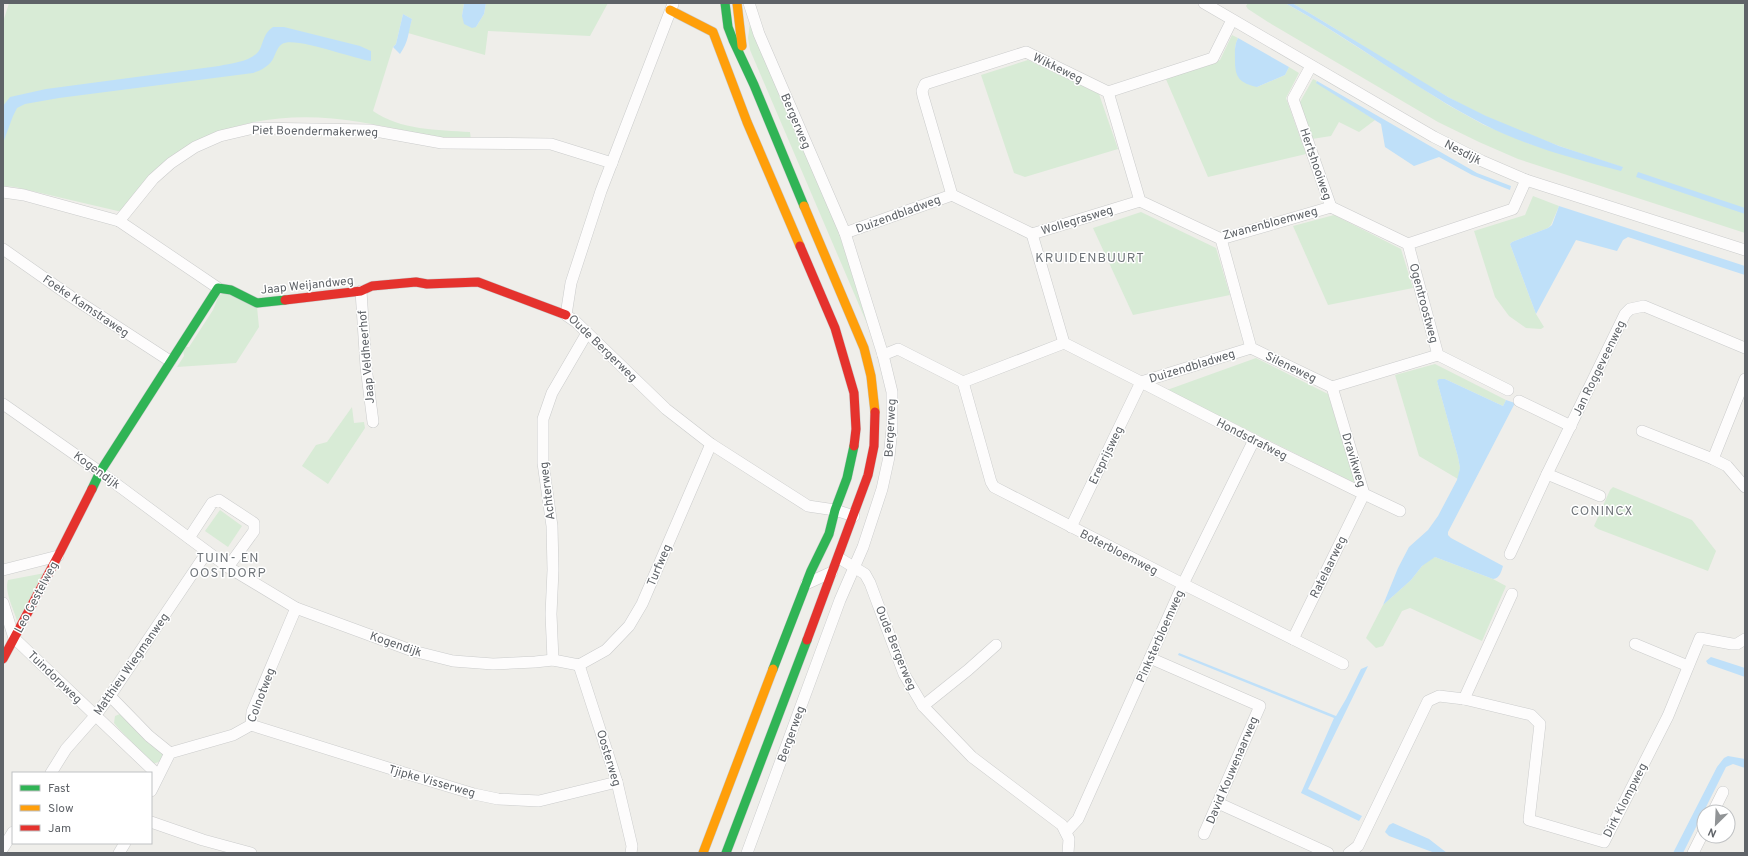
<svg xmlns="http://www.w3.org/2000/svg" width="1748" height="856" font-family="Overpass,sans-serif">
	<rect width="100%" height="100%" fill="#efeeea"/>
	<g fill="#d8ebd6">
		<path d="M9,3H464L462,16L476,27L484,14L486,3H608L590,36L488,31L485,55L408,33L412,19L403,14L396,44L393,47L373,111C400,130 438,130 470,132L471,140C433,138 397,128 360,122C312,114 265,115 219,132C198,139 177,150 161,165C147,178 135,196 122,212L15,187L3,186V22Z"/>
		<path d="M1248,3H1285L1315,20L1448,105L1484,125L1530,144L1622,167C1563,148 1503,128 1448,97C1395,68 1345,33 1292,3H1745V233L1518,159L1479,142L1438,122L1268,22L1248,9L1246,6Z"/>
		<path d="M750,23L829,207L842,242L868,326L750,50L748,38Z"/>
		<path d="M1232,35L1238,38C1228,59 1245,71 1257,87L1285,75L1289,67L1299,73L1286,98L1306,154L1208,177L1165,77L1220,60Z"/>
		<path d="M1028,60L1099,94L1118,149L1025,177L1014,173L981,75Z"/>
		<path d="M1313,79L1317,81L1316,82L1375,120L1359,132L1339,122L1331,136L1312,139L1300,102Z"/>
		<path d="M1533,196L1559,206L1551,225L1548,228L1512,242L1510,244L1536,314L1544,327L1541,329L1526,328L1509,316L1495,297L1474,231L1525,215Z"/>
		<path d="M1141,212L1216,248L1230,295L1133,315L1093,228Z"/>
		<path d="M1334,215L1401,249L1413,288L1328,305L1293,226Z"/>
		<path d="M226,293L257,307L259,327L236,363L177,367L184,356L183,350L186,347H189L213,310L219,295Z"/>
		<path d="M1256,358L1328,394L1355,483L1167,390Z"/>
		<path d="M1435,364L1506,400L1503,406L1445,379L1437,381L1458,457L1460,468L1458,479L1419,456L1395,375Z"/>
		<path d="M352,407L354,423L364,422L365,428L328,484L302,466L316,445L327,442Z"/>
		<path d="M1613,487L1692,520L1716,551L1708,571L1598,529L1594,526L1610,490Z"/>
		<path d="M220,510L242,526L228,547L205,531Z"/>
		<path d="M1435,557L1493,579L1506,586L1482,641L1410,608L1402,611L1383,646L1376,648L1366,638L1383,605L1411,580L1422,566L1430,559Z"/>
		<path d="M45,573L17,621C14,609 4,592 8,580Z"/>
		<path d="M120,714L163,754L161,761L153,764L119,729L114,723L115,716Z"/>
	</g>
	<g fill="#bfe0f9">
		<path d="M464,3H486L484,14L476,27L472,28L464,24L462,16Z"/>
		<path d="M1285,3H1292L1311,14L1448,97L1486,116L1559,146L1623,167L1621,171C1574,159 1526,146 1483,124C1414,88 1353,40 1285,3Z"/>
		<path d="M403,14L412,19C408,33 409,41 400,54L393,47L396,44Z"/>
		<path d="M273,27H284L360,46L371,51V61C353,59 295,36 282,44C276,48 275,57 271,62C266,68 259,71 253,73L59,98L25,104L17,108L13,116L3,143V106L10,97L46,89L219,66C232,63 253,62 260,49C264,40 264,33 273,27Z"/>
		<path d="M1238,38L1289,67L1285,75L1257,87C1240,83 1235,78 1235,61C1235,52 1234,46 1238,38Z"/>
		<path d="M1317,81L1477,173L1511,186L1510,190L1472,175L1439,157L1414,166L1385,147L1381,124L1316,83Z"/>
		<path d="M1638,172L1745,208V214L1636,177Z"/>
		<path d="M1559,206L1745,266V275L1628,237L1623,240L1617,251L1576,240L1536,314L1510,244L1512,242L1548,228L1552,225Z"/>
		<path d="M1439,379H1445L1503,406L1506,400L1515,403L1448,532V535L1451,538L1503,566C1501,572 1500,578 1493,579L1435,557L1422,566L1411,580L1383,605L1398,568L1409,547L1428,530L1438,516L1457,480L1460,468L1458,457L1437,381Z"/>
		<path d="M1179,653L1336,716L1346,699L1361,669L1368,666L1308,789L1362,816L1359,821L1301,793L1334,718L1178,655Z"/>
		<path d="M1711,657L1745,668V677L1708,664L1706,661Z"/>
		<path d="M1728,756L1745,759V768L1733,764L1726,767L1683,853H1673L1717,767L1724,758Z"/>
		<path d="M1393,823L1429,839L1447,853H1435L1389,836L1385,832L1389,825Z"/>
	</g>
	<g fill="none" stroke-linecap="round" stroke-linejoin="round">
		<g stroke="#cbcccc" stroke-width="12">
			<g id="street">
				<path d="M1204,3L1434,137L1482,161L1526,180L1745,250"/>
				<path d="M673,4L601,191L571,283L566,315L576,322L666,409L711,444L808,506L835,510L854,516"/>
				<path d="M1311,66L1293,99L1331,207L1408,244L1513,209L1526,180"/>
				<path d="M1108,92L1140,201L1221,239L1331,207"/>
				<path d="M3,192L24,195L119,221L218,288"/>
				<path d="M952,195L923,96L922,91L925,84L1026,52L1108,92L1213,58L1232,20"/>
				<path d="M952,195L1032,234L1140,201"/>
				<path d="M119,221L153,179L171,163L195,147L220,136L254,128L370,130L442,143L551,144L612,163"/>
				<path d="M845,233L952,195"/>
				<path d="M1032,234L1064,343L1141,382L1251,348"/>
				<path d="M1221,239L1251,348L1332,387L1438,355"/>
				<path d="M1408,244L1438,355L1508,390"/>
				<path d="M3,249L70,296L170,361"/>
				<path d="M361,291L366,367L373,422"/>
				<path d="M883,355L898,349L963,382L1064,343"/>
				<path d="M1745,379L1713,459L1727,466L1745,487"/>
				<path d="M963,382L991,482L994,487L1183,584L1343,664"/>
				<path d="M1332,387L1364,494L1400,511"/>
				<path d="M1519,401L1571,426"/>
				<path d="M3,404L100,472L228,567L296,608L413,651L453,661L493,664L535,662L553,660L579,665"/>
				<path d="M1642,431L1713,459"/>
				<path d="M1547,474L1600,496"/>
				<path d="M1071,527L1141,382L1254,440L1364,494L1293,639"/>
				<path d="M189,538L212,503L219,500L254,523V531L228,567"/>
				<path d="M1510,554L1547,474L1625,314L1630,309L1644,306L1745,348"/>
				<path d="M839,558L865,574L870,583L904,674L923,706L972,757L1062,825L1069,839L1068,853"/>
				<path d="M3,570L58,556"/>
				<path d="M806,584L832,572"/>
				<path d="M3,603L14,638L158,775"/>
				<path d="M1635,644L1688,666"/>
				<path d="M1150,658L1260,706L1204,834"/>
				<path d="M553,660L551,614L553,570L552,526L543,463V419L552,393L587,333"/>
				<path d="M579,665L606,650L629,626L642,604L711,444"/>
				<path d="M579,665L617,782L632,846L631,853"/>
				<path d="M110,696L149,736L170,753"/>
				<path d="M1464,699L1512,594"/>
				<path d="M923,706L968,670L996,645"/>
				<path d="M251,725L398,771L474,794L498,799L539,801L617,782"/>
				<path d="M251,725L252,712L296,608"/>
				<path d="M51,773L66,749L95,716L110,696L207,552"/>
				<path d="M151,791L170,753L233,735L251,725"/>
				<path d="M1218,803L1328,853"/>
				<path d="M1713,812L1723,792"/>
				<path d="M151,822L203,840L251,853"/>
				<path d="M1066,832L1078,819L1183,584L1254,440"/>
				<path d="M3,848L13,832"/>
				<path d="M119,853L125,843"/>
				<path d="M747,853L840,600L863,547L882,489L889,457L892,429V392L883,355L845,233L759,34L749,3"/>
				<path d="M1349,853L1358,846L1428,701L1439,696L1464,699L1531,715L1540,724L1529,820L1604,842L1668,716L1700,638L1732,644H1737L1745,639"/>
				<path d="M1693,853L1704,831"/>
			</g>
		</g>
		<g stroke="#cacacb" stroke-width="10">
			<g id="fast">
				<path d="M725,3L728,27L733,40L754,85L804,206"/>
				<path d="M92,489L100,472L218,288L231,290L257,303L285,300"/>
				<path d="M773,669L811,571L829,534L835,510L847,478L854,446"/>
				<path d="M726,853L807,640"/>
			</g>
		</g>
		<g stroke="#cacacb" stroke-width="10">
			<g id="slow">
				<path d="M737,3L742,46"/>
				<path d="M670,10L713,32L747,122L800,246"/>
				<path d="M804,206L864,348L871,376L875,412"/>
				<path d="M703,853L773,669"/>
			</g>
		</g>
		<g stroke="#cacacb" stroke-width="10">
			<g id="jam">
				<path d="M800,246L835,328L854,393L856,429L854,446"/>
				<path d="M285,300L361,291L372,286L416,282L427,284L478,282L566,315"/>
				<path d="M807,640L868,475L874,446L875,412"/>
				<path d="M3,659L58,556L92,489"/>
			</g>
		</g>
		<use href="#street" stroke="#fdfcfc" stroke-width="11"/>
		<use href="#fast" stroke="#30b455" stroke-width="9"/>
		<use href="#slow" stroke="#ff9f0a" stroke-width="9"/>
		<use href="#jam" stroke="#e5322d" stroke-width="9"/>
	</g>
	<g text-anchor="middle" stroke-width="3" stroke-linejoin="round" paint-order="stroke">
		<g font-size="12" fill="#5f6368" stroke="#fff">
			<text transform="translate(1058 68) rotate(26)" y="4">Wikkeweg</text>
			<text transform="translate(796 121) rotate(67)" y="4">Bergerweg</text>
			<text transform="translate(315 131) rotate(1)" y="4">Piet Boendermakerweg</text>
			<text transform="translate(1463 152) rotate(27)" y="4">Nesdijk</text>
			<text transform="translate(1316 164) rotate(71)" y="4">Hertshooiweg</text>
			<text transform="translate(898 214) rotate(-20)" y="4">Duizendbladweg</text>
			<text transform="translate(1077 220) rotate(-17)" y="4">Wollegrasweg</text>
			<text transform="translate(1270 223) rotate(-15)" y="4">Zwanenbloemweg</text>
			<text transform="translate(307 285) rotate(-6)" y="4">Jaap Weijandweg</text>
			<text transform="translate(1424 303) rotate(75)" y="4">Ogentroostweg</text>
			<text transform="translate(86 306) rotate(34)" y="4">Foeke Kamstraweg</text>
			<text transform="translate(603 348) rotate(44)" y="4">Oude Bergerweg</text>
			<text transform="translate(366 357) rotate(-95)" y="4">Jaap Veldheerhof</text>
			<text transform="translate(1192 366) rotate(-17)" y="4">Duizendbladweg</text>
			<text transform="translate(1291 367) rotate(26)" y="4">Sileneweg</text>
			<text transform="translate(1599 368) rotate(-64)" y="4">Jan Roggeveenweg</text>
			<text transform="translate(890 428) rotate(-87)" y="4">Bergerweg</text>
			<text transform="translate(1252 439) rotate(27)" y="4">Hondsdrafweg</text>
			<text transform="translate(1106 455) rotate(-64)" y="4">Ereprijsweg</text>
			<text transform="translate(1354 460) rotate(73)" y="4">Dravikweg</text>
			<text transform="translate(97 470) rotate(36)" y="4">Kogendijk</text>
			<text transform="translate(547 491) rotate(-97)" y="4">Achterweg</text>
			<text transform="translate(1119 552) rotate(27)" y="4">Boterbloemweg</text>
			<text transform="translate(659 565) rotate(-67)" y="4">Turfweg</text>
			<text transform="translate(1328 567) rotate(-64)" y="4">Ratelaarweg</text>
			<text transform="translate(36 597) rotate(-62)" y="4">Leo Gestelweg</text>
			<text transform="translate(1160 636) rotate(-66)" y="4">Pinksterbloemweg</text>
			<text transform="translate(396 644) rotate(19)" y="4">Kogendijk</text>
			<text transform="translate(896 648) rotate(68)" y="4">Oude Bergerweg</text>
			<text transform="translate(131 664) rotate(-55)" y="4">Matthieu Wiegmanweg</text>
			<text transform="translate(55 677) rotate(44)" y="4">Tuindorpweg</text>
			<text transform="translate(261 695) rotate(-69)" y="4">Colnotweg</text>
			<text transform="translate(791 734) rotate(-70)" y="4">Bergerweg</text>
			<text transform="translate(609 758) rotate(73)" y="4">Oosterweg</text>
			<text transform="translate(1232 770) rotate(-67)" y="4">David Kouwenaarweg</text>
			<text transform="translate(432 781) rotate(16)" y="4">Tjipke Visserweg</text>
			<text transform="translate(1625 800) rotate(-63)" y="4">Dirk Klompweg</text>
		</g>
		<g font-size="13" letter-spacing="1" fill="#70757a" stroke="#fff">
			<text x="1090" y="262">KRUIDENBUURT</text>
			<text x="1602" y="515">CONINCX</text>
			<text x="228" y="562">TUIN- EN<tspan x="228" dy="15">OOSTDORP</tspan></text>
		</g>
	</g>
	<rect width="1748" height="856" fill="none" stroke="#5f6368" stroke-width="8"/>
	<rect x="12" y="772" width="140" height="72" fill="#ffffff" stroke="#bfc1c3"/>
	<rect x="20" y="785" width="20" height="6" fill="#30b455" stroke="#bfc1c3"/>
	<text x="48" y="792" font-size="12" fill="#5f6368">Fast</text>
	<rect x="20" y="805" width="20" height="6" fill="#ff9f0a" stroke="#bfc1c3"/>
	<text x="48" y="812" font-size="12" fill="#5f6368">Slow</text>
	<rect x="20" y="825" width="20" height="6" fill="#e5322d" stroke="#bfc1c3"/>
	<text x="48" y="832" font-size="12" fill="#5f6368">Jam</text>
	<g transform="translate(1716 824) rotate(204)"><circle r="19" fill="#ffffff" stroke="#bfc1c3"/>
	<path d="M0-3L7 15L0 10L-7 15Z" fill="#919496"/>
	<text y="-6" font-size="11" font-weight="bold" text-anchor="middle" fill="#5f6368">N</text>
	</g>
</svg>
